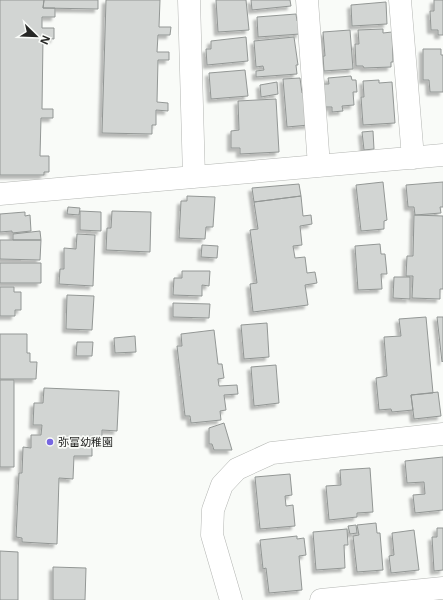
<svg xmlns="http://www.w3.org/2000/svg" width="443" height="600" viewBox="0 0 443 600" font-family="'Noto Sans','Noto Sans JP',sans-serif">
<defs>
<filter id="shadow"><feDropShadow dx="-3.5" dy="3.5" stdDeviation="1" flood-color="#0004"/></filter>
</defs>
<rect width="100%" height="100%" fill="#f9fbf8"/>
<path fill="#d2d5d3" stroke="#939795" filter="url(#shadow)" d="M 0,0 L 44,0 L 43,8 L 55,8 L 55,17 L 42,17 L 42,28 L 54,28 L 54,39 L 43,38 L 42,109 L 53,109 L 53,118 L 41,118 L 40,156 L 49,156 L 49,172 L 44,172 L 44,175 L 0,175 Z
M 44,0 L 98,0 L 98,9 L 43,8 Z
M 106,0 L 160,0 L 159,27 L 171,27 L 170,35 L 158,35 L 157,52 L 169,52 L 169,60 L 158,60 L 157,102 L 168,103 L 168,111 L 156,110 L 156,125 L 152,125 L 152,134 L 102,133 Z
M 216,0 L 246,0 L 249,30 L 218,32 Z
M 251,0 L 290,0 L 291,6 L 252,10 Z
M 434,0 L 443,0 L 443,35 L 438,35 L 438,30 L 431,30 L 430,11 L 434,11 Z
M 386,2 L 387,24 L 352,26 L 351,5 Z
M 296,14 L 297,21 L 299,21 L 300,34 L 258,37 L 257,17 Z
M 383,29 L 383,33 L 392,32 L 393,62 L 391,62 L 391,67 L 364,68 L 363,66 L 356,66 L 355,44 L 359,44 L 358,30 Z
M 350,30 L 353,69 L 324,71 L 323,56 L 325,56 L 323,32 Z
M 246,37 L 248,61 L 207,65 L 206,49 L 211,49 L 211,41 Z
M 294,37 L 298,65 L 296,65 L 297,74 L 256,77 L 256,71 L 264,70 L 263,66 L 256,67 L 254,41 Z
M 423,49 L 441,49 L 441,55 L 443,55 L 443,92 L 430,92 L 429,80 L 423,80 Z
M 245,70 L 248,96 L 211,99 L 209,73 Z
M 351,76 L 352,80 L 356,80 L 357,92 L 353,92 L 354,105 L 342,106 L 343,111 L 332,112 L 332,107 L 322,107 L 321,84 L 329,84 L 328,78 Z
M 300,78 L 302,93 L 306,93 L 309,125 L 287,127 L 283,79 Z
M 379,80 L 379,83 L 392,82 L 395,123 L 363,125 L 361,97 L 364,97 L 363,81 Z
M 277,82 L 278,94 L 261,97 L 260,85 Z
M 276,99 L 279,152 L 240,154 L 240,148 L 231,148 L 231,131 L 239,130 L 238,101 Z
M 373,131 L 374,149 L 364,150 L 362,132 Z
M 383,182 L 387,220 L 384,221 L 384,229 L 361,231 L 356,185 Z
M 443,182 L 443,207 L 440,207 L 441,213 L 415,215 L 414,207 L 408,207 L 406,185 Z
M 299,184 L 301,196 L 254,202 L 252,188 Z
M 187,196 L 215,197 L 213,227 L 206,227 L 205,239 L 179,238 L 181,201 L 187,201 Z
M 301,196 L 303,216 L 311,215 L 312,224 L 300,226 L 302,245 L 293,246 L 295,258 L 305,257 L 307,273 L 315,272 L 317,283 L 305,285 L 308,305 L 253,312 L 250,284 L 257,283 L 250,230 L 258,229 L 254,202 Z
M 68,207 L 80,208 L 79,215 L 67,214 Z
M 80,211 L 101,212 L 101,231 L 80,230 Z
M 112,211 L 151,212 L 150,252 L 106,250 L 107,228 L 111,228 Z
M 25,212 L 25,216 L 30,215 L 31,231 L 12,233 L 12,231 L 0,232 L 0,214 Z
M 414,215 L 443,216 L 443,289 L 440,289 L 440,299 L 412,298 L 413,276 L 406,276 L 407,256 L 413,256 Z
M 40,231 L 41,240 L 13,240 L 13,234 Z
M 77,234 L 95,235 L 93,286 L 59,284 L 60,269 L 64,269 L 64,248 L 76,249 Z
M 0,240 L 41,240 L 40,260 L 0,259 Z
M 380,244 L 381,254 L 385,254 L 387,274 L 381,274 L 382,289 L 358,290 L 355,246 Z
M 202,245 L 218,246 L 217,258 L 201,257 Z
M 0,263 L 41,263 L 41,283 L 0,283 Z
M 182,271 L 210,271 L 209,286 L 202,285 L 202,296 L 173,295 L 174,278 L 182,278 Z
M 394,277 L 410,277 L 410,299 L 393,298 Z
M 0,287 L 14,287 L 14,292 L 21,292 L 21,310 L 15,310 L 15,316 L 0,316 Z
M 67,295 L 94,296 L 92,330 L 66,329 Z
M 173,303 L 210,304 L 209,318 L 173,317 Z
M 426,317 L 433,393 L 411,395 L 413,410 L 392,412 L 391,409 L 379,410 L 376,378 L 387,376 L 384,337 L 401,336 L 399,319 Z
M 437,317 L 443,317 L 443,361 L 442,362 Z
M 267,323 L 269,357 L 244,359 L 241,325 Z
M 214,330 L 218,364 L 222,364 L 224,378 L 218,379 L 219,386 L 237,385 L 238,394 L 224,395 L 226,410 L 220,411 L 221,420 L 191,423 L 190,416 L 185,416 L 177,346 L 182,346 L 181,334 Z
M 0,334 L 27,334 L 27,353 L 30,353 L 30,362 L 37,362 L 36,379 L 0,379 Z
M 135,336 L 136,352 L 115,353 L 114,338 Z
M 77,342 L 93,342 L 92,356 L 76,356 Z
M 276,365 L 279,403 L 254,406 L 251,367 Z
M 0,380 L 14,380 L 14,467 L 0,467 Z
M 44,388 L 119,391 L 117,431 L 102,430 L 102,444 L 92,443 L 92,456 L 74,456 L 73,479 L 59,478 L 57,544 L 22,542 L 22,538 L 16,537 L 19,473 L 22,473 L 23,447 L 31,448 L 31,435 L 41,435 L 42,425 L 33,425 L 34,403 L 43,403 Z
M 438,392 L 441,416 L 414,419 L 411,395 Z
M 224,423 L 232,450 L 214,450 L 212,444 L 209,444 L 209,428 Z
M 443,457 L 443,510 L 415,513 L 413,495 L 425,494 L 424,482 L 407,483 L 405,461 Z
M 370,468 L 373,512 L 357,513 L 357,517 L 329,520 L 326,486 L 341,485 L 340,470 Z
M 290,474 L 292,495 L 285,496 L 286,506 L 293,505 L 295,526 L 260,529 L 255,477 Z
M 376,523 L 377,533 L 380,533 L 383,570 L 357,572 L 353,536 L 359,535 L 357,525 Z
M 356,525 L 357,533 L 350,534 L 348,526 Z
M 437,528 L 443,528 L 443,570 L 434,571 L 432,537 L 437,537 Z
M 347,529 L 348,545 L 344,545 L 345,568 L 316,570 L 313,532 Z
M 414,530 L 419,570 L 391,573 L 389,556 L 394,555 L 392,533 Z
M 297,536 L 297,539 L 304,538 L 306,555 L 299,556 L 302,590 L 269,593 L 266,568 L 263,569 L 260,540 Z
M 0,551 L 18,552 L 18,600 L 0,600 Z
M 53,567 L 86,568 L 85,600 L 53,600 Z"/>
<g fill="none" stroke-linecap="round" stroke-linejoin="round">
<defs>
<path id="minor" d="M 189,0 L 194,177
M 307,0 L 319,166
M 400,0 L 413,158
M 0,194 L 443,155
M 231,600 L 212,535 L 213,510 L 222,485 L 237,469 L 272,453 L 443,434
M 321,600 L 443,588"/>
</defs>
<use href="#minor" stroke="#b4b6b3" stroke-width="23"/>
<use href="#minor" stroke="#fff" stroke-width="22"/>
</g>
<circle fill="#7666e1" stroke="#f9fbf8" stroke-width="1.5" cx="50" cy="442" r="4"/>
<g text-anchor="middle" stroke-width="3.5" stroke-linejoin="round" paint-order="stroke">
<g font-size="11" fill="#262725" stroke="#f9fbf8" text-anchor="start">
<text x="58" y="446">弥富幼稚園</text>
</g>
</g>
<g transform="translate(36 36) rotate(113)" stroke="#f9fbf8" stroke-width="3" paint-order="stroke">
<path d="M0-3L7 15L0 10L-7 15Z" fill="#262725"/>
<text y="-6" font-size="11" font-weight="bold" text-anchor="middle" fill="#262725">N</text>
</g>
</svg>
